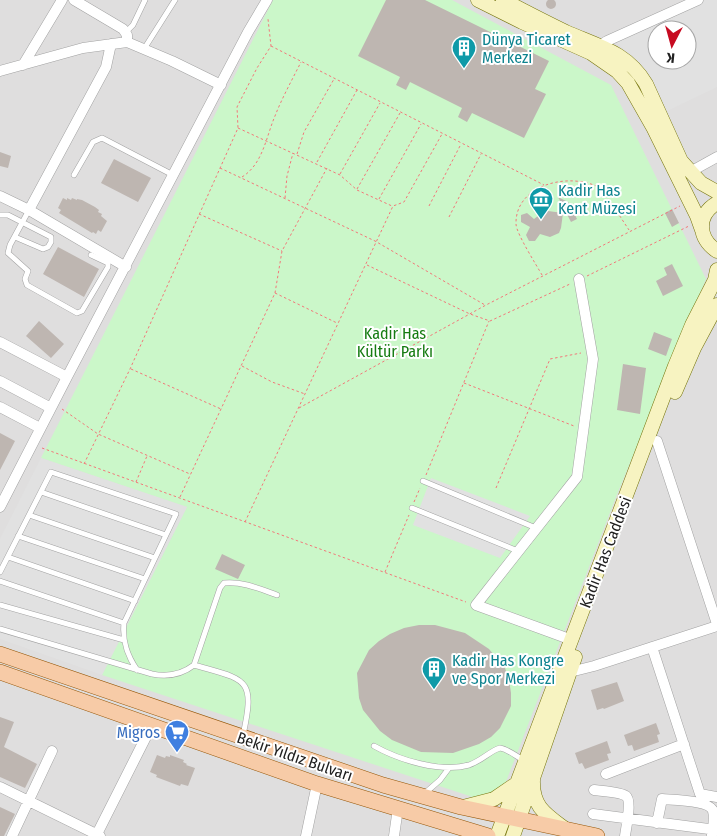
<svg xmlns="http://www.w3.org/2000/svg" width="717" height="836" viewBox="0 0 717 836" font-family="'Fira Sans Condensed',sans-serif">
<rect width="100%" height="100%" fill="#f1ede8"/>
<path fill="#dfdede" fill-rule="evenodd" d="M 0,0 L 717,0 L 717,836 L 0,836 ZM 657,30 L 687,30 L 687,60 L 657,60 Z"/>
<path fill="#cbf7c9" d="M 273,0 L 452,0 L 611,85 L 706,279 L 618,492 L 497,805 L 102,675 L 187,507 L 41,458 Z"/>
<path fill="#e1e1e1" fill-rule="evenodd" d="M 685,0 L 717,0 L 717,87 L 665,112 L 641,66 L 611,37 ZM 657,30 L 687,30 L 687,60 L 657,60 Z
M 41,458 L 187,507 L 102,675 L 0,639 L 0,539 Z
M 431,478 L 530,516 L 500,558 L 413,525 Z"/>
<path fill="#beb6b1" d="M546 4a5 5 0 1 1 10 0a5 5 0 1 1-10 0Z
M 386,0 L 425,0 L 549,61 L 535,89 L 546,94 L 524,138 L 472,113 L 467,122 L 458,117 L 462,108 L 410,82 L 406,90 L 396,85 L 400,77 L 358,56 Z
M 0,152 L 11,156 L 8,168 L 0,166 Z
M 114,159 L 151,178 L 138,202 L 101,183 Z
M 558,197 L 568,202 L 576,210 L 573,211 L 577,219 L 571,222 Z
M 63,198 L 67,200 L 67,198 L 71,200 L 72,198 L 77,200 L 77,199 L 82,200 L 95,207 L 99,210 L 98,212 L 102,214 L 101,216 L 107,221 L 101,232 L 98,230 L 96,234 L 93,232 L 92,233 L 59,213 L 61,210 L 58,208 Z
M 672,209 L 679,223 L 672,227 L 665,213 Z
M 548,211 L 563,213 L 561,228 L 559,233 L 550,237 L 540,234 L 535,241 L 529,241 L 526,235 L 530,227 L 521,222 L 521,215 L 527,213 L 534,219 L 543,212 Z
M 58,247 L 99,269 L 84,297 L 43,274 Z
M 672,264 L 683,286 L 663,296 L 656,281 L 667,275 L 664,268 Z
M 39,321 L 64,344 L 51,358 L 26,336 Z
M 654,332 L 672,339 L 666,356 L 648,349 Z
M 623,364 L 646,368 L 640,414 L 617,410 Z
M 0,433 L 15,441 L 0,470 Z
M 222,554 L 245,565 L 238,579 L 215,569 Z
M 419,625 L 435,625 L 465,633 L 489,649 L 505,668 L 509,680 L 511,693 L 511,706 L 500,728 L 491,737 L 479,744 L 453,753 L 421,752 L 392,740 L 380,731 L 363,710 L 359,698 L 357,673 L 369,650 L 379,641 L 390,634 L 404,628 Z
M 617,682 L 624,701 L 604,709 L 603,708 L 597,710 L 591,690 Z
M 0,717 L 14,722 L 4,747 L 37,764 L 25,788 L 0,777 Z
M 656,723 L 660,734 L 657,735 L 659,742 L 634,751 L 632,745 L 628,746 L 624,735 Z
M 607,741 L 611,753 L 607,754 L 609,760 L 585,769 L 582,763 L 579,764 L 575,753 Z
M 157,755 L 165,758 L 166,756 L 170,757 L 170,755 L 184,760 L 183,762 L 187,764 L 186,765 L 195,768 L 188,786 L 181,784 L 180,786 L 156,777 L 157,775 L 150,772 Z
M 0,807 L 15,814 L 4,836 L 0,836 Z"/>
<g fill="none" stroke-linecap="round" stroke-linejoin="round">
<defs>
<path id="lane" d="M 126,32 L 133,25 L 145,0
M 144,49 L 175,0
M 74,175 L 93,142 L 102,138 L 173,175
M 29,210 L 10,245 L 8,253 L 28,271 L 25,279 L 27,285 L 77,313 L 82,311 L 108,267 L 108,263 L 91,255
M 0,215 L 8,215 L 51,237 L 51,242 L 48,247 L 43,249 L 15,237
M 423,481 L 536,528
M 41,492 L 166,535
M 412,508 L 518,551
M 29,515 L 155,558
M 18,536 L 145,579
M 8,557 L 135,601
M 0,572 L 51,472 L 176,514 L 124,623 C 122,641 127,655 137,670
M 0,581 L 124,623
M 0,605 L 124,640
M 0,629 L 152,674 C 167,677 181,675 194,665 L 220,588 L 224,583 C 242,581 260,589 277,595
M 194,665 C 246,680 256,677 243,735
M 374,746 C 399,760 441,773 469,765 C 481,761 490,751 500,748 C 508,749 517,757 525,761
M 424,794 L 440,780 L 449,768"/>
<path id="street" d="M 74,0 L 123,29 L 127,35 L 127,42
M 601,45 L 607,41 L 698,0
M 23,65 L 62,0
M 0,71 L 83,48 L 127,42 L 172,61 L 221,85
M 690,172 L 717,157
M 0,196 L 29,210 L 126,267
M 29,210 L 106,67 L 111,44
M 0,342 L 67,377
M 0,381 L 51,408
M 0,407 L 40,428
M 657,441 L 717,624
M 0,507 L 67,377 L 248,32 L 267,0
M 572,640 L 476,605 L 577,477 L 593,359 L 579,279
M 652,647 L 700,794 L 717,797
M 570,672 L 594,666 L 717,626
M 606,774 L 684,744
M 0,787 L 100,836
M 594,790 C 601,791 621,792 626,796 C 632,801 626,828 625,836
M 593,814 L 717,830
M 657,823 L 662,799 C 672,800 710,800 713,811 C 715,818 713,828 712,835
M 12,836 L 52,751
M 96,836 L 152,725
M 306,836 L 317,784
M 394,836 L 398,808"/>
<path id="secondary" d="M 478,0 L 522,22 L 591,53 L 617,71 L 628,83 L 653,127 L 697,216 L 702,230
M 503,0 C 524,11 545,22 566,32 C 598,46 627,52 646,84 L 681,161 L 701,183 L 717,192
M 717,203 C 696,215 698,239 717,251
M 675,392 L 694,348 L 717,305
M 533,780 C 532,806 545,814 564,828
M 463,807 L 494,799 L 516,784
M 497,836 L 675,366 L 692,325 L 715,280 L 717,270
M 513,836 L 575,657"/>
<path id="primary" d="M 0,654 L 383,785 L 461,807 L 597,836
M 0,672 L 317,784 L 488,836"/>
</defs>
<use href="#lane" stroke="#a2a2a2" stroke-width="6"/>
<use href="#street" stroke="#a2a2a2" stroke-width="11"/>
<use href="#secondary" stroke="#75740b" stroke-width="15"/>
<use href="#primary" stroke="#965709" stroke-width="16"/>
<path stroke="#f27879" stroke-width="1" stroke-dasharray="2.5 2.5" stroke-linecap="butt" d="M 271,46 L 544,185
M 238,128 L 340,175 L 357,190 L 392,206
M 297,154 L 304,132 L 334,79
M 317,162 L 357,90
M 220,168 L 375,241 L 485,305
M 340,174 L 380,103
M 242,177 C 263,164 266,137 275,116 C 282,98 292,80 301,62
M 357,189 L 400,113
M 285,198 L 287,176 L 293,153
M 379,199 L 421,124
M 429,206 L 461,144
M 199,214 L 282,251
M 449,217 L 481,154
M 367,265 L 470,314 L 490,321 L 570,284
M 542,275 C 537,266 516,233 516,224 C 515,183 573,171 602,189 L 629,230
M 587,276 L 689,226
M 275,293 L 337,323
M 242,366 L 272,382 L 305,394
M 131,369 L 221,409
M 464,383 L 574,426
M 299,408 L 486,305 L 680,206
M 62,409 L 98,434 L 190,474
M 42,448 L 466,602
M 84,464 L 130,369 L 238,128 L 237,107 L 257,68 L 271,46 L 268,19
M 426,475 L 489,321
M 136,482 L 147,456
M 496,488 L 550,359 L 581,353
M 180,497 L 275,293 L 282,251 L 327,168
M 414,502 L 420,488
M 245,522 L 393,206 L 404,202 L 442,134
M 385,572 L 409,515"/>
<use href="#lane" stroke="#fff" stroke-width="5"/>
<use href="#street" stroke="#fff" stroke-width="10"/>
<use href="#secondary" stroke="#f7f3c1" stroke-width="14"/>
<use href="#primary" stroke="#f7cba7" stroke-width="15"/>
</g>
<defs>
<symbol id="building-pin" viewBox="-11 -11 22 30"><path d="M0 17L-7.5 6A9.5 9.5 0 1 1 7.5 6Z" fill="#0f9aa8" stroke="#fff"/><path d="M-4-6H4V6H1V3H-1V6H-4ZM-2.5-4.3h1.7v1.8h-1.7ZM.8-4.3h1.7v1.8H.8ZM-2.5-1h1.7V.8h-1.7ZM.8-1h1.7V.8H.8Z" fill="#fff"/></symbol>
<symbol id="museum-pin" viewBox="-11 -11 22 30"><path d="M0 17L-7.5 6A9.5 9.5 0 1 1 7.5 6Z" fill="#0f9aa8" stroke="#fff"/><path d="M0-6L6-3V-2H-6V-3ZM-5-1h2V3h-2ZM-1-1h2V3h-2ZM3-1h2V3H3ZM-6 4H6V6H-6Z" fill="#fff"/></symbol>
<symbol id="supermarket-pin" viewBox="-11 -11 22 30"><path d="M0 17L-7.5 6A9.5 9.5 0 1 1 7.5 6Z" fill="#3f7fe0" stroke="#fff"/><path d="M-6-5.5h2.5l.6 2H6L4.5 2H-2.5L-4.4-4H-6ZM-1.5 3.2a1.3 1.3 0 1 0 .1 0ZM3 3.2a1.3 1.3 0 1 0 .1 0Z" fill="#fff"/></symbol>
</defs>
<g fill-rule="evenodd">
<use href="#building-pin" x="450" y="34" width="28" height="38"/>
<use href="#museum-pin" x="527" y="185" width="28" height="38"/>
<use href="#building-pin" x="420" y="655" width="28" height="38"/>
<use href="#supermarket-pin" x="163" y="718" width="28" height="38"/>
</g>
<g text-anchor="middle" stroke-width="4" stroke-linejoin="round" paint-order="stroke">
<g font-size="16" fill="#0d838f" stroke="#fff" text-anchor="start">
<text x="482" y="45">Dünya Ticaret<tspan x="482" dy="18">Merkezi</tspan></text>
<text x="558" y="196">Kadir Has<tspan x="558" dy="18">Kent Müzesi</tspan></text>
<text x="452" y="666">Kadir Has Kongre<tspan x="452" dy="18">ve Spor Merkezi</tspan></text>
</g>
<g font-size="16" fill="#167c12" stroke="#fff">
<text x="395" y="339">Kadir Has<tspan x="395" dy="18">Kültür Parkı</tspan></text>
</g>
<g font-size="16" fill="#212121" stroke="#fff">
<text transform="translate(605 552) rotate(-69)" y="6">Kadir Has Caddesi</text>
<text transform="translate(295 756) rotate(19)" y="6">Bekir Yıldız Bulvarı</text>
</g>
<g font-size="16" fill="#366cbe" stroke="#fff" text-anchor="end">
<text x="160" y="738">Migros</text>
</g>
</g>
<g transform="translate(672 45) rotate(186)"><circle r="24" fill="#ffffff" stroke="#a6a6a6"/>
<path d="M0-4L9 19L0 12L-9 19Z" fill="#c70b21"/>
<text y="-8" font-size="14" font-weight="bold" text-anchor="middle" fill="#212121">K</text>
</g>
</svg>
